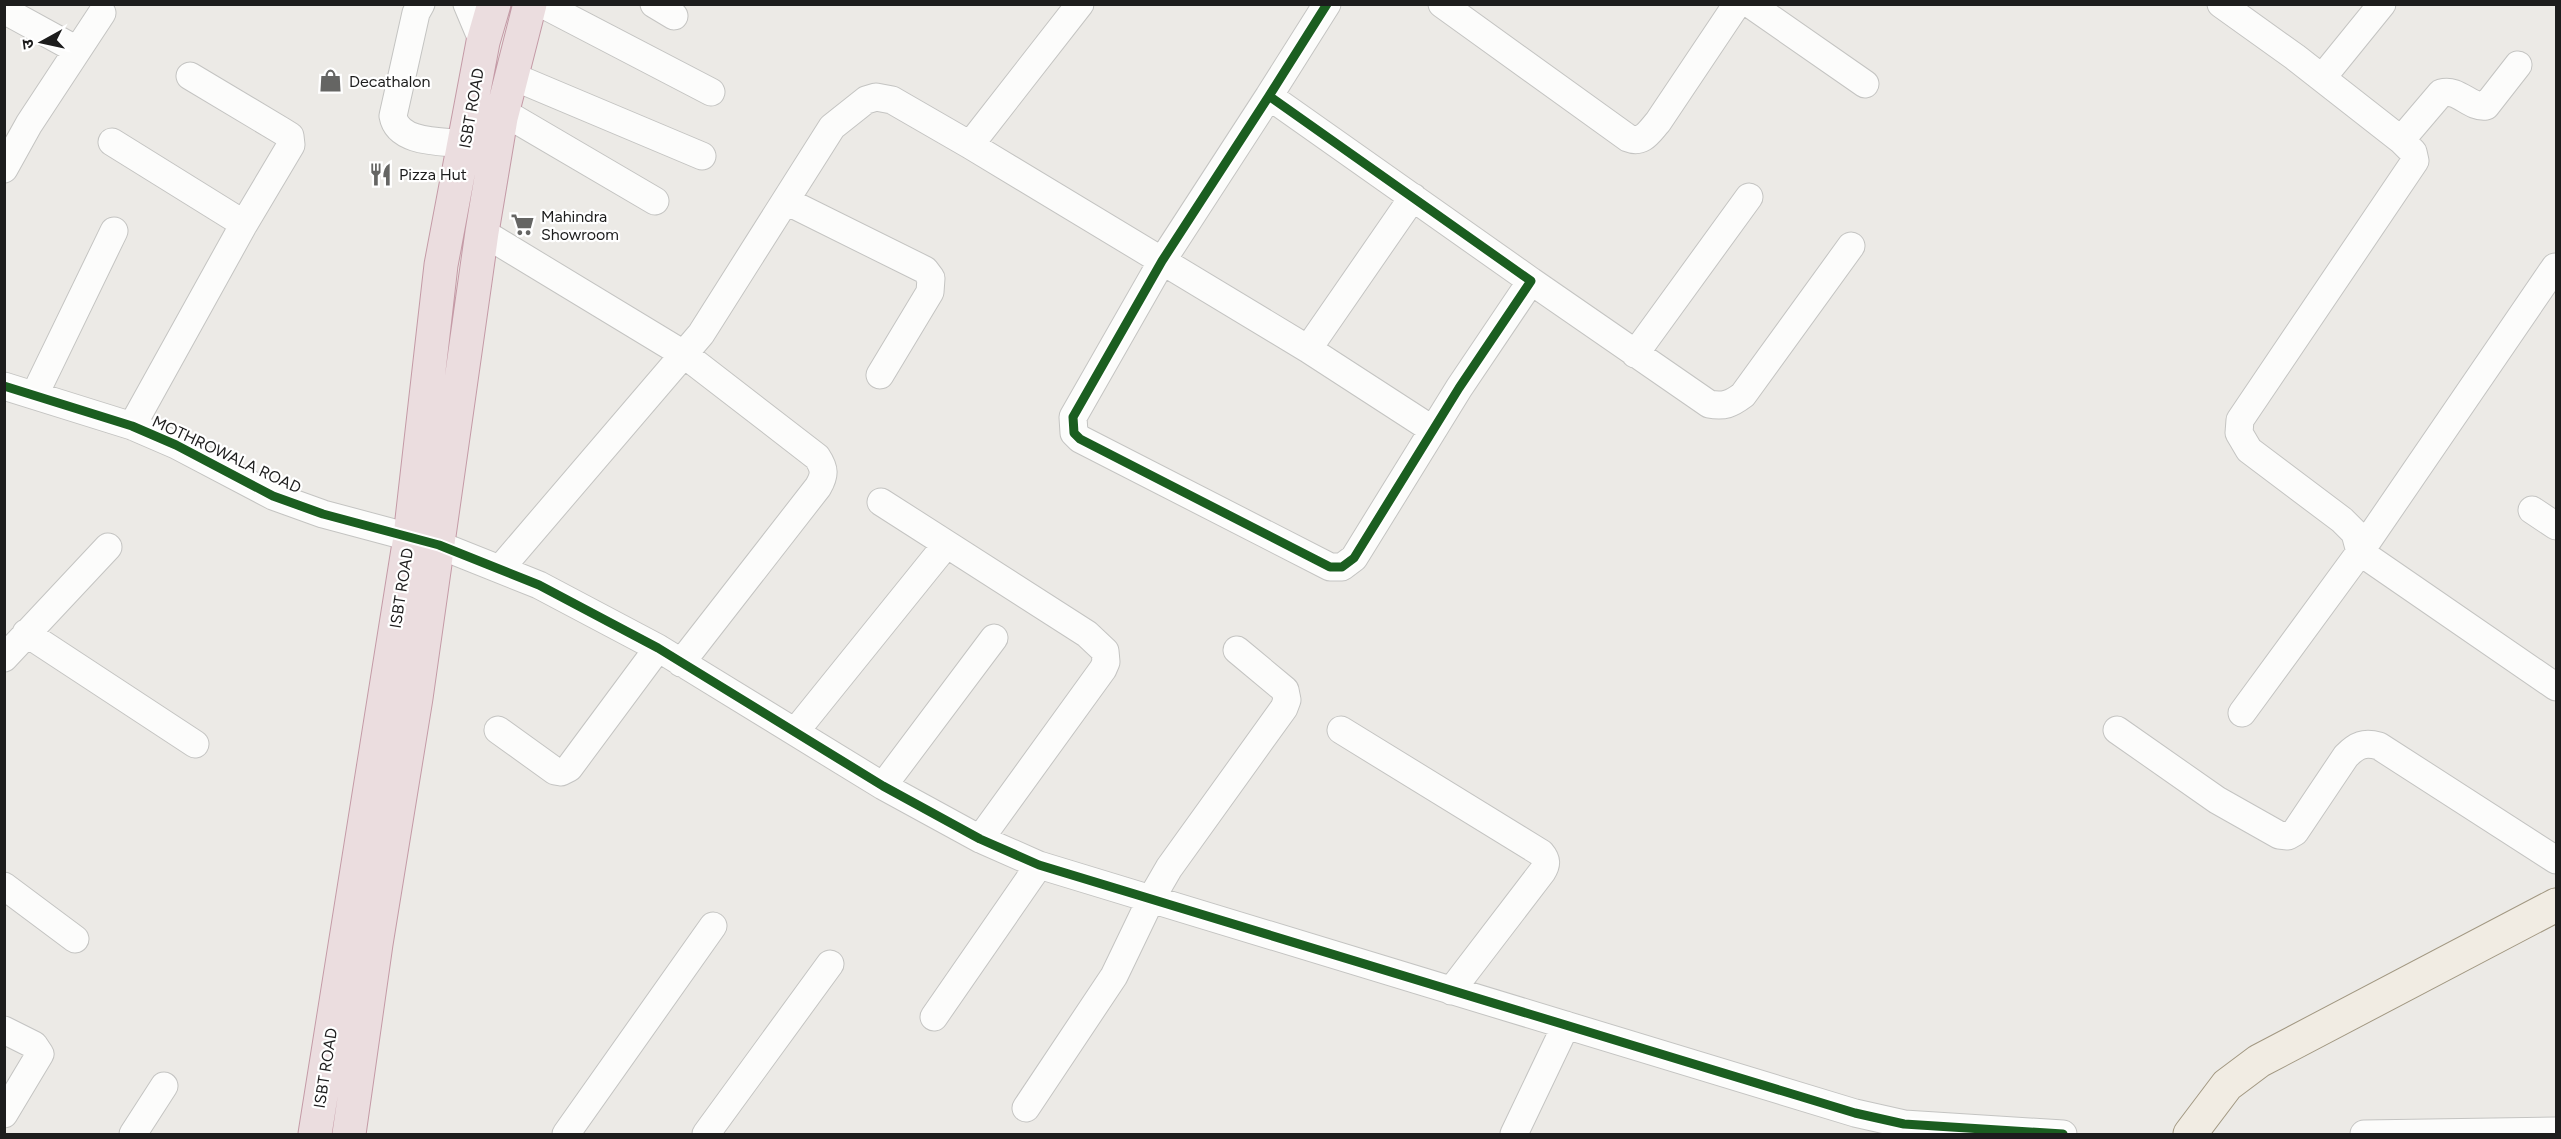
<svg xmlns="http://www.w3.org/2000/svg" width="2561" height="1139" viewBox="0 0 2561 1139" font-family="Figtree,'Noto Sans Devanagari',sans-serif">
<rect width="100%" height="100%" fill="#eceae6"/>
<g fill="none" stroke-linecap="round" stroke-linejoin="round">
<defs>
<path id="minor" d="M 421,4 L 416,13 L 393,116 C 398,144 443,141 465,144
M 467,4 L 483,42
M 542,4 L 711,92
M 654,4 L 674,16
M 1442,4 L 1628,138 C 1643,144 1649,132 1658,122 L 1737,4
M 1750,4 L 1865,84
M 2221,4 L 2295,57 L 2401,140 L 2413,152 L 2415,161 L 2240,420 L 2239,433 L 2249,450 L 2342,520 L 2355,533 L 2360,552 L 2556,687
M 4,10 L 77,50
M 512,76 L 702,156
M 2322,78 L 2382,4
M 1269,96 L 1162,261 L 1073,417 L 1074,433 L 1080,439 L 1330,567 L 1342,567 L 1354,558 L 1459,388 L 1531,281 L 1269,96 L 1327,4
M 503,112 L 655,201
M 2401,140 L 2441,93 C 2459,88 2469,108 2486,106 L 2518,65
M 112,142 L 244,224
M 970,145 L 1080,4
M 4,169 L 29,124 L 102,13
M 1413,197 L 1308,349 L 1433,430
M 786,201 L 925,270 L 931,278 L 930,292 L 880,375
M 482,232 L 685,355 L 817,457 C 825,469 825,475 818,487 L 681,663
M 1531,281 L 1709,404 C 1724,407 1731,404 1743,395 L 1851,246
M 1635,354 L 1749,197
M 4,386 L 132,426 L 176,445 L 273,496 L 323,514 L 439,545 L 539,585 L 658,648 L 883,786 L 980,839 L 1039,865 L 1855,1113 L 1904,1124 L 2063,1134
M 35,394 L 114,231
M 132,426 L 244,224 L 291,145 L 290,136 L 282,131 L 190,76
M 881,502 L 1087,634 L 1105,651 L 1106,662 L 1103,669 L 980,839
M 2532,510 L 2556,526
M 500,569 L 701,334 L 832,127 L 866,100 L 876,97 L 892,100 L 970,145 L 1308,349
M 26,633 L 195,744
M 4,658 L 108,547
M 2242,713 L 2360,552 L 2555,267
M 498,730 L 555,771 L 561,772 L 569,768 L 658,648
M 1341,730 L 1541,853 C 1547,860 1547,864 1542,872 L 1451,991
M 2117,730 L 2217,800 L 2279,835 L 2288,836 L 2295,832 L 2346,756 C 2357,745 2364,742 2379,746 L 2556,860
M 795,732 L 945,546
M 883,786 L 994,638
M 4,886 L 75,939
M 934,1017 L 1039,865
M 4,1030 L 34,1045 L 40,1054 L 4,1114
M 1026,1108 L 1114,976 L 1151,899 L 1169,868 L 1284,708 L 1287,700 L 1285,690 L 1237,650
M 133,1134 L 164,1086
M 566,1134 L 713,926
M 706,1134 L 830,964
M 1514,1134 L 1566,1025
M 2364,1134 L 2556,1131"/>
<path id="major" d="M 2190,1134 L 2227,1085 L 2259,1061 L 2556,905"/>
<path id="highway" d="M 315,1134 L 410,537 L 441,265 L 483,42 L 494,4
M 349,1134 L 376,944 L 416,698 L 482,232 L 501,118 L 530,4"/>
</defs>
<use href="#minor" stroke="#c4c4c2" stroke-width="29"/>
<use href="#major" stroke="#a29882" stroke-width="35"/>
<use href="#highway" stroke="#c49aa6" stroke-width="35"/>
<use href="#minor" stroke="#fcfcfb" stroke-width="27"/>
<use href="#major" stroke="#f1ece3" stroke-width="33"/>
<use href="#highway" stroke="#ebdddf" stroke-width="33"/>
<defs>
<path id="cycleway" d="M 1269,96 L 1162,261 L 1073,417 L 1074,433 L 1080,439 L 1330,567 L 1342,567 L 1354,558 L 1459,388 L 1531,281 L 1269,96 L 1327,4
M 4,386 L 132,426 L 176,445 L 273,496 L 323,514 L 439,545 L 539,585 L 658,648 L 883,786 L 980,839 L 1039,865 L 1855,1113 L 1904,1124 L 2063,1134"/>
</defs>
<use href="#cycleway" stroke="#fff" stroke-width="13"/>
<use href="#cycleway" stroke="#1b5e20" stroke-width="9"/>
</g>
<defs>
<symbol id="shop-bare" viewBox="-9 -9 18 18"><path d="M-5-2.5h2.3a2.7 3.5 0 0 1 5.4 0H5L5.5 6h-11ZM-1.5-2.5h3a1.5 2.3 0 0 0-3 0Z" fill="#656563" stroke="#fff" stroke-width="2.5" paint-order="stroke"/></symbol>
<symbol id="restaurant-bare" viewBox="-9 -9 18 18"><path d="M-5-6h1v4h1v-4h1v4h1v-4h1v5L-1.5 .5V6h-2V.5L-5-1ZM5-6V6H3V1.5H1.5Q1.5-4 5-6Z" fill="#656563" stroke="#fff" stroke-width="2.5" paint-order="stroke"/></symbol>
<symbol id="supermarket-bare" viewBox="-9 -9 18 18"><path d="M-6-5.5h2.5l.6 2H6L4.5 2H-2.5L-4.4-4H-6ZM-1.5 3.2a1.3 1.3 0 1 0 .1 0ZM3 3.2a1.3 1.3 0 1 0 .1 0Z" fill="#656563" stroke="#fff" stroke-width="2.5" paint-order="stroke"/></symbol>
</defs>
<g fill-rule="evenodd">
<use href="#shop-bare" x="314" y="64" width="33" height="33"/>
<use href="#restaurant-bare" x="364" y="158" width="33" height="33"/>
<use href="#supermarket-bare" x="506" y="208" width="33" height="33"/>
</g>
<g text-anchor="middle" stroke-width="4.5" stroke-linejoin="round" paint-order="stroke">
<g font-size="16" fill="#1d1d1d" stroke="#fff" text-anchor="start">
<text x="349" y="87">Decathalon</text>
<text x="399" y="180">Pizza Hut</text>
<text x="541" y="222">Mahindra<tspan x="541" dy="18">Showroom</tspan></text>
</g>
<g font-size="16" fill="#1d1d1d" stroke="#fff">
<text transform="translate(471 108) rotate(-80)" y="6">ISBT ROAD</text>
<text transform="translate(227 454) rotate(25)" y="6">MOTHROWALA ROAD</text>
<text transform="translate(401 588) rotate(-81)" y="6">ISBT ROAD</text>
<text transform="translate(325 1068) rotate(-81)" y="6">ISBT ROAD</text>
</g>
</g>
<rect width="2561" height="1139" fill="none" stroke="#1d1d1d" stroke-width="12"/>
<g transform="translate(42 42) rotate(262)" stroke="#ffffff" stroke-width="4.5" paint-order="stroke">
<path d="M0-4.5L10 22L0 15L-10 22Z" fill="#1d1d1d"/>
<text y="-9" font-size="16" font-weight="bold" text-anchor="middle" fill="#1d1d1d">उ</text>
</g>
</svg>
